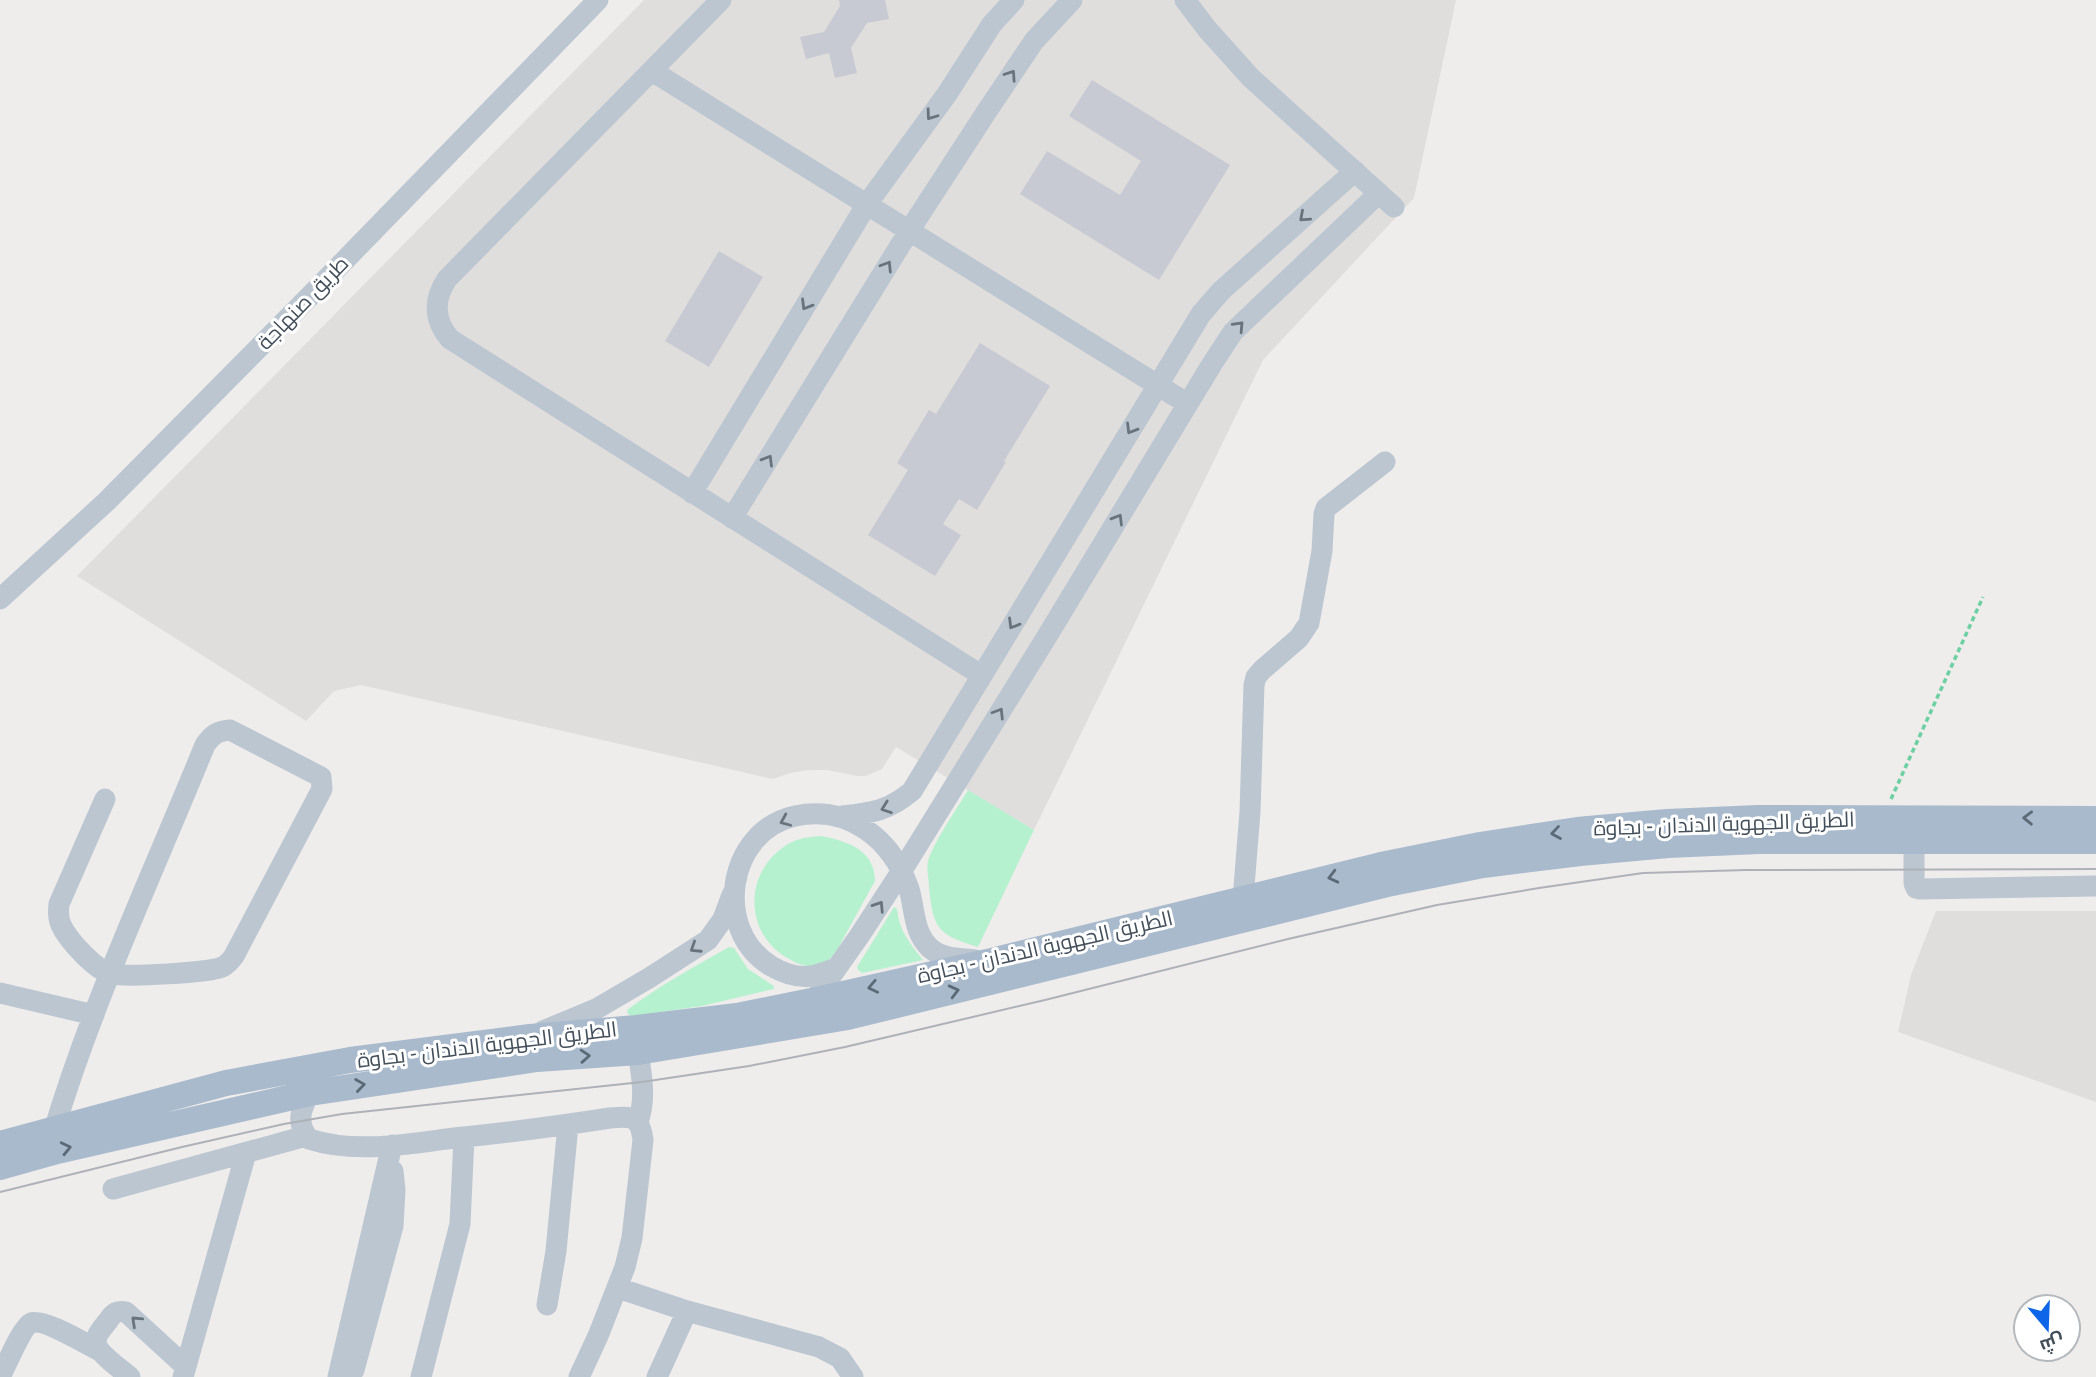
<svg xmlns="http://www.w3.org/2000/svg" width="2096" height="1377" viewBox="0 0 2096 1377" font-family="Roboto,Cairo,sans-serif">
<rect width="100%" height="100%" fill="#efecec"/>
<path fill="#e0dddd" d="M 644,0 L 1456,0 L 1414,198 L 1263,360 L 1034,830 L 896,747 L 882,769 L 866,776 L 857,776 L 827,770 L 809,770 L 790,773 L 773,779 L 361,685 L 334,691 L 306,721 L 77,576 Z
M 1936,911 L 2096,911 L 2096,1102 L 1898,1032 L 1911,975 Z"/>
<path fill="#b6f1cf" d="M 968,790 L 1034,830 L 978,947 C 938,935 933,929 929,887 C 929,879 926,869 928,861 C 934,841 957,809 968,790 Z
M 821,836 C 847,841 875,850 875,881 L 837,950 C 832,957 826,965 817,966 C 808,968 798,964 791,960 C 751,941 742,888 773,856 C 780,849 789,842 800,839 C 806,837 814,837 821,836 Z
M 894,907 L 897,909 C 899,930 910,944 923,960 L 862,973 L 858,970 L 857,967 Z
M 729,947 L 734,948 L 748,969 L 774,986 L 774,989 L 702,1006 L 632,1016 L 628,1014 L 627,1010 C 659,986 695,966 729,947 Z"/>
<path fill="#c7cad2" d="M 839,0 L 885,0 L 889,19 L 867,23 L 851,48 L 857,73 L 835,78 L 829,53 L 806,59 L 800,37 L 824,32 L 840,6 Z
M 1092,80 L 1230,165 L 1159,280 L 1020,194 L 1047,151 L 1120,195 L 1141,161 L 1069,116 Z
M 719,251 L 763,277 L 709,367 L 665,341 Z
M 980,343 L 1050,386 L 1004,461 L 1006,462 L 977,510 L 959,499 L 943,524 L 961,535 L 935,576 L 868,535 L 908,470 L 897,463 L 929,410 L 936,414 Z"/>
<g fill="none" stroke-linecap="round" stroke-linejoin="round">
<path stroke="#6cd0a2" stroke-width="3.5" stroke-dasharray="5 3.5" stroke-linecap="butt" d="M 1891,799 L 1983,597"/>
<path stroke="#bbc6d0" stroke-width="21" d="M 721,0 L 447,279 C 433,300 434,321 450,339 L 981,675
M 1185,0 L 1207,29 L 1251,78 L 1394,207
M 652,71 L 1188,404
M 692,493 L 867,204 L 947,94 L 992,24 L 1014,0
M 732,518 L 909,231 L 987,111 L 1034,41 L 1072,0
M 0,599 L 107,501 L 308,298 L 598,0
M 842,816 C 872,813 888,811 912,791 L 1201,314 L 1221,291 L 1355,171
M 1914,842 L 1914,883 L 1916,888 L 1920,889 L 2096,886
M 1243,899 L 1250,812 L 1254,685 L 1256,677 L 1262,670 L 1299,638 L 1309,623 L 1322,551 L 1324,514 L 1326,508 L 1385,462
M 836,968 C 828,971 819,975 811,976 C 797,978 783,973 771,966 C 712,930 727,831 795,816 C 849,805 892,839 909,889 C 915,909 913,932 930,948 C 942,959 960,958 975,960
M 0,993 L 94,1015
M 810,1006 L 860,935 L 901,872 L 1046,638 L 1212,364 L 1233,332 L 1379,193
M 543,1031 L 596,1009 L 649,978 L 708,940 L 723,919 L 732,895
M 315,1082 C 305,1102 292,1120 309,1139 C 355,1154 407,1144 454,1138 C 506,1133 558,1126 610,1118 C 632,1116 640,1116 643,1140 L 632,1238 L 625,1267 L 598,1336 L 579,1377
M 638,1122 C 646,1100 642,1076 638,1052
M 54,1130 C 94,998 153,873 205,745 C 212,735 217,731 230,730 L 321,777 L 322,789 L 234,956 C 231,960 227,965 222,967 C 208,973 128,977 112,974 C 96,971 68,940 61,925 C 58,918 58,912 59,904 L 105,799
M 113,1189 L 306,1136
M 618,1288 L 687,1311 L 819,1347 L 840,1358 L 853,1377
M 547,1305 L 556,1251 L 568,1125
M 354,1370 L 393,1226 L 395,1190 L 393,1171
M 0,1377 C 6,1366 22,1327 31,1323 C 43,1318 86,1344 98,1350
M 130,1377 C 121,1369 95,1352 96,1340 C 97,1333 104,1326 108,1321 C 113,1313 117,1310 126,1312 L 186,1367
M 183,1377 L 246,1153
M 338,1377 L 392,1145
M 421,1377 L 460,1224 L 464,1137
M 657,1377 L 687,1311"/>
<path stroke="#a9bacd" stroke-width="26" d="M 0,1144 L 226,1083 L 350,1060 L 530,1037 L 636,1028 L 737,1016 L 816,1000 L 987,962 L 1381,865 L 1480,845 L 1577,830 L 1667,822 L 1758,818 L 2096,819
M 0,1167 L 57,1151 L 310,1093 L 537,1059 L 638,1052 L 848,1017 L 1392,883 L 1483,865 L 1580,853 L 1668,845 L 1759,841 L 2096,841"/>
<path stroke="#aeb1b7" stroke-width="2" d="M 0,1192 L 182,1147 L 284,1124 L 342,1114 L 642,1082 L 749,1066 L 845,1047 L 1045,1000 L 1288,939 L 1437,905 L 1539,888 L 1643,873 L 1746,870 L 2096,869"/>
</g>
<defs><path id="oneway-chevron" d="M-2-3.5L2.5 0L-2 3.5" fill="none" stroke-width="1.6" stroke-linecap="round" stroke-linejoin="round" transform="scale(1.75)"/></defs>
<g stroke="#67737d">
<use href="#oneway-chevron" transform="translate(1011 75) rotate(-56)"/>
<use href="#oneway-chevron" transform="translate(931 115) rotate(126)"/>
<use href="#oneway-chevron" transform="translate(1304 217) rotate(138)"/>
<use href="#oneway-chevron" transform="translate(887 266) rotate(-58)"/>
<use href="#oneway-chevron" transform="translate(806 305) rotate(121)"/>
<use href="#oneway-chevron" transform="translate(1239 326) rotate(-47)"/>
<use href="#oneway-chevron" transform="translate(1131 429) rotate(121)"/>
<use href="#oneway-chevron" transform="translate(768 460) rotate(-59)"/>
<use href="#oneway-chevron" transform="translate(1118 519) rotate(-59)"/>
<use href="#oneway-chevron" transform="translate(1013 624) rotate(121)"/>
<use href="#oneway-chevron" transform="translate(999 713) rotate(-58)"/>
<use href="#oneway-chevron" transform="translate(886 808) rotate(160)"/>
<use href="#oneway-chevron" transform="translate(785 821) rotate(157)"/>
<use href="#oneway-chevron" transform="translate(879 906) rotate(-57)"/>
<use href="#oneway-chevron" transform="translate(695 948) rotate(147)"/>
<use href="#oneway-chevron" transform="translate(136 1321) rotate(-137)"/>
</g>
<g stroke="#5c6a77">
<use href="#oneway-chevron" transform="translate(2028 818) rotate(-179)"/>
<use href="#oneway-chevron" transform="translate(1556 833) rotate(171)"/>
<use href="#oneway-chevron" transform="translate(1333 877) rotate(166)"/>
<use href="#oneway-chevron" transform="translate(873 987) rotate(168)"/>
<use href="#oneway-chevron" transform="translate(954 991) rotate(-14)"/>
<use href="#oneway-chevron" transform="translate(585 1056) rotate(-4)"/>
<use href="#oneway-chevron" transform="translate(360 1085) rotate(-8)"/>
<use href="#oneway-chevron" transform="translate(66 1148) rotate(-13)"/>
</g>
<g text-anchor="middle" stroke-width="6" stroke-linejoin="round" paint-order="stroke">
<g font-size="21" fill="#434f5a" stroke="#fff">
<text transform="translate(303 303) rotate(-46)" y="7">طريق صنهاجة</text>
<text transform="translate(1724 824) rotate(-2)" y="7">الطريق الجهوية الدندان - بجاوة</text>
<text transform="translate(1045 947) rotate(-13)" y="7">الطريق الجهوية الدندان - بجاوة</text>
<text transform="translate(487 1045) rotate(-7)" y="7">الطريق الجهوية الدندان - بجاوة</text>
</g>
</g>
<g transform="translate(2047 1328) rotate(161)"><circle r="33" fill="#ffffff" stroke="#b4b9bd" stroke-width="2"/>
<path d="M0-5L12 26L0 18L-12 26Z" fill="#0e65e7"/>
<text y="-10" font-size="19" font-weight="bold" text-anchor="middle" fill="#434f5a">ش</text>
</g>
</svg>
